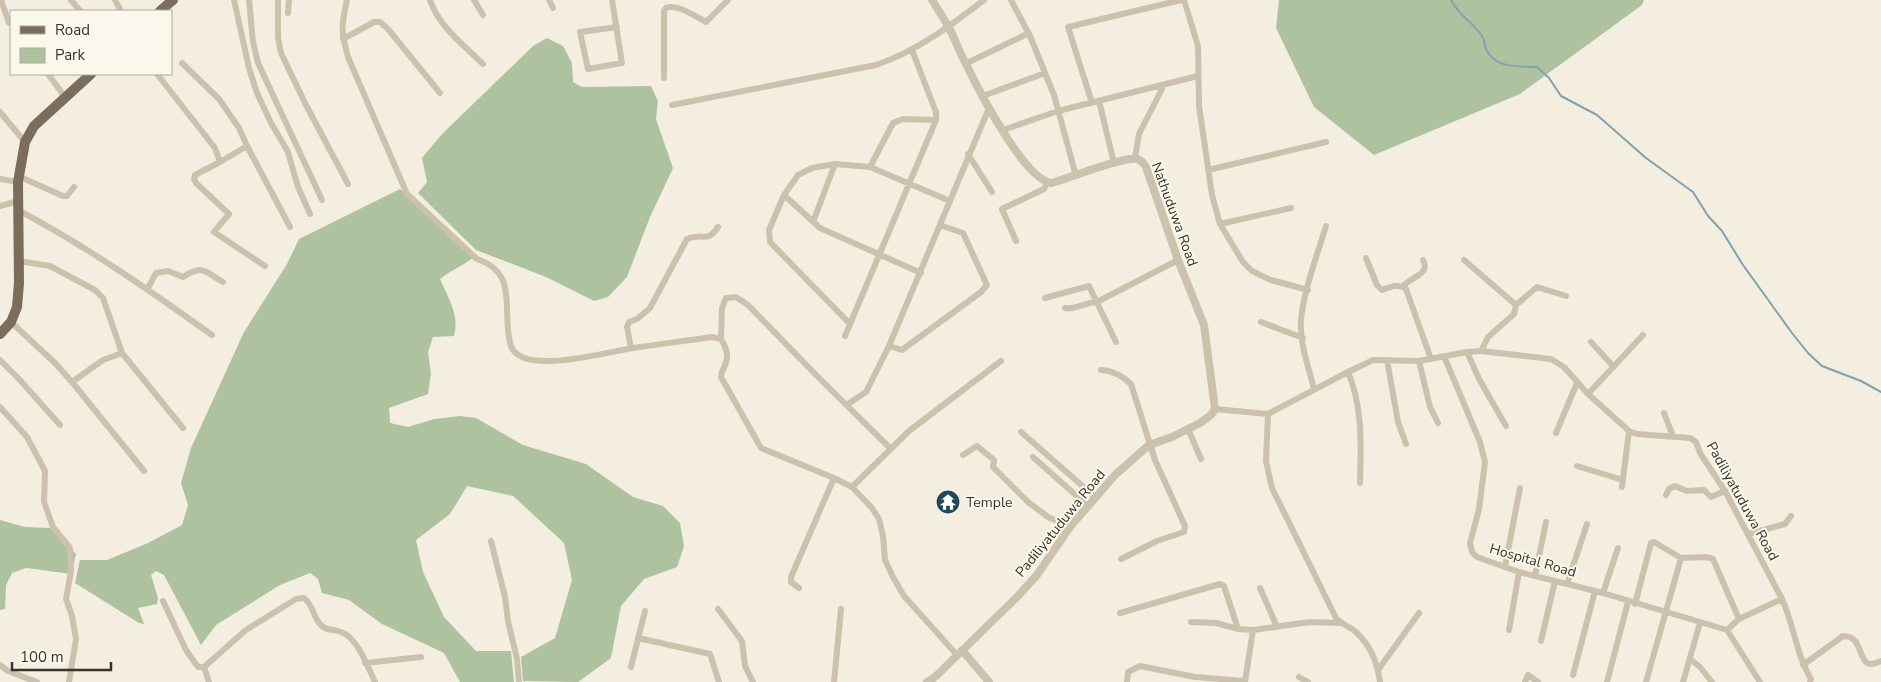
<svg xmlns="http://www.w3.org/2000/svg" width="1881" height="682" viewBox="0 0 1881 682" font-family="'Nunito Sans',sans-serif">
<rect width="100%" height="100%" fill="#f3eee0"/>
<path fill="#afc2a0" d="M 1279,0 L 1644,0 L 1642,5 L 1520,94 L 1374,155 L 1314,107 L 1276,28 Z
M 547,38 L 563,46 L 572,63 L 573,82 L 582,87 L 651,86 L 658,101 L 656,119 L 673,168 L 650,217 L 627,277 L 608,297 L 594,301 L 546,277 L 476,250 L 418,193 L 427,182 L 422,158 L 442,134 L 533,46 Z
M 400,189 L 473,258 C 462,266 450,271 440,279 C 448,298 460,315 454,336 L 433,337 L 428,352 L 431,373 L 428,394 L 389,408 L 390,423 L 408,427 L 434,419 L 460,416 L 476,418 L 523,445 L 586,464 L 633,497 L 663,506 L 680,523 L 684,546 L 677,567 L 644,579 L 621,606 L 611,658 L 578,682 L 523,681 L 521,657 L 555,638 L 572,580 L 564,543 L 513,496 L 467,486 L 450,514 L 416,540 L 423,572 L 444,617 L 476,651 L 511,651 L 514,682 L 460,682 L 444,653 L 382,624 L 349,600 L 322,593 L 318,579 L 310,573 L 280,585 L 216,625 L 201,645 L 164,575 L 156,571 L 151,575 L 158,598 L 157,604 L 138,608 L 144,624 L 139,623 L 75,583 L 80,560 L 107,560 L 148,543 L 182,525 L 188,505 L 181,483 L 191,448 L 244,332 L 287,264 L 299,239 Z
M 0,520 L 25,527 L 51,528 L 76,554 L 71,574 L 26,568 L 12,573 L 6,585 L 5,609 L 0,610 Z"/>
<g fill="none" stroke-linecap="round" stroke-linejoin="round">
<path stroke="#80a2af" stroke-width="2" d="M 1451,0 C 1459,16 1473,22 1482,36 C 1485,40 1484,46 1487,51 C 1497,69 1519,66 1537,67 L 1549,78 L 1561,96 L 1597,115 L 1646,158 L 1693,192 L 1708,216 L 1722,231 L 1743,265 L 1792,333 L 1808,353 L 1822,366 L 1861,381 L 1881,392"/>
<path stroke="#cbc1ac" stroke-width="6" d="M 1,0 L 9,23
M 71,0 L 80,11
M 115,0 L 121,11
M 234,0 L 249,68 L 257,93 L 271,123 L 288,152 L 298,187 L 310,214
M 249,0 L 253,42 L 258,63 L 322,200
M 278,0 L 278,38 L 281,53 L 305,103 L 348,184
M 347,0 C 341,26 341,32 348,57 L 407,194 L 477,259 C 521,274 500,312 511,346 C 522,377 610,351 633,348 C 660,344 686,341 712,337 L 721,339 C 725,345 729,355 726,362 C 725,368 721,370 721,377 L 761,448 L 834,478 L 852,487 L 872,508 L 879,519 L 883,536 L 885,560 L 893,577 L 904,596 L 957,655
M 430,0 C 439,27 464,45 483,64
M 474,0 L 483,15
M 549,0 L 553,8
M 612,0 L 622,63 L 588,69 L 580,32 L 617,27
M 1011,0 L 1030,36 L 1054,95 L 1076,176
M 1184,0 L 1198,46 L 1199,106 L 1212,195 L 1220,224 L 1243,262 L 1252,271 L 1271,280 L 1308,290
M 288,13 L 289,0
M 343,39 L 374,22 L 380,22 L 388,29 L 440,93
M 182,63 L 219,99 L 239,128 L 247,146
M 965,64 L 1029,33
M 48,74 L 65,97
M 157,74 L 215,148 L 220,162 L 247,146 L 290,227
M 664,78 L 664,11 L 666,8 C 677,3 696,17 706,22 L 728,0
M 983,96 L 1045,73
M 1099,101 L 1114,163
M 1092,103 L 1068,27 L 1181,0
M 672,105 L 876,65 C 917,51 950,26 984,0
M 0,112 L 25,142
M 1003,130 L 1058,111 L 1198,76
M 968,154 L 992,192
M 1135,158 L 1139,134 L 1164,85
M 220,162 L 195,175 L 194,179 L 196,183 L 229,214 L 214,232 L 265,266
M 870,167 L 893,123 L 903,119 L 936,120
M 1208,170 L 1326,142
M 18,176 L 63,196 L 67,196 L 74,187
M 0,179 L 18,182
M 784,195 L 820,228 L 921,273
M 0,206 L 18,201
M 18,210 C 86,246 149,290 212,335
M 813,222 L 835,164
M 1220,224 L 1291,208
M 1016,241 L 1002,209 L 1044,189 L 1047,183
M 1366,258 L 1377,285 L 1382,290 C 1390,287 1399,283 1406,289 L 1431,359
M 1464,260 L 1516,305 L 1514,314 L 1488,337 L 1481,351
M 19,261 L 50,266 L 95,290 L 103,298 L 122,353 L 183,428
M 1403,286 C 1411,277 1431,274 1423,260
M 148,288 L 156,273 L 168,271 L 183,277 C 203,264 204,271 223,282
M 1045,298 L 1089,286 L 1116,342
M 1516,305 L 1537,287 L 1566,296
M 1065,308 C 1076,310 1085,302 1097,302 L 1178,260
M 11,322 L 55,363 L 72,382 L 144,471
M 1261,322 L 1303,338
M 850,324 L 770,242 L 769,230 L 784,195 L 798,175 L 812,168 L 835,164 L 870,167 L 950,201
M 845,336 L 936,120 L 936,112 L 912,50
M 721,339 L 722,308 L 726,298 L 736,297 L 748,305 L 820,379 L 891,449
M 1591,342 L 1613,366
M 889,346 L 902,350 L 981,292 L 987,285 L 963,233 L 940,225
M 631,348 L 627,327 L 629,322 L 637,319 L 650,308 L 687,239 C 703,232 707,244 718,227
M 1467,352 L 1479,379 L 1506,426
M 1444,356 L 1480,442 L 1485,462 L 1479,509 L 1470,543 L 1472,552 L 1477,557 L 1519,572 L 1603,593 L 1727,630 L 1760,682
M 0,360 L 19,379 L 60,425
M 1387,360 L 1398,422 L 1406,444
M 1419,361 L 1430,407 L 1438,423
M 1101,370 C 1114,371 1122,376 1131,384 L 1155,460 L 1185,526 L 1184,532 L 1157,541 L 1121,559
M 1348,372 C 1363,407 1361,446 1360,483
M 72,382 L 103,360 L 122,353
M 1314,389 C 1309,368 1299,342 1301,320 C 1304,289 1317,256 1326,226
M 1588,394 L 1643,335
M 848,404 L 866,392 L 889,346 L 989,108
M 0,407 L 27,437 L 45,471 L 44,502 L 53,527 L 70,548 L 71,571 L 66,599 L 72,616 L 76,639 L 69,682
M 1215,409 L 1268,414 L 1348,372 L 1373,360 L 1419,361 L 1467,352 L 1481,351 L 1551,359 L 1564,367 L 1588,394 L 1629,431 L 1637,434 L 1690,438 L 1696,442 L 1700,453 L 1725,491 L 1782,599 C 1794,625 1796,654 1811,679 L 1810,682
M 1664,413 L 1673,436
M 1268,414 L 1266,461 L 1272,488 L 1336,618 C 1342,624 1350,627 1356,632 C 1371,646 1377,662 1380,682
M 1188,429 L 1201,459
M 1021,432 L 1095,497
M 1556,433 L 1577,383
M 963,455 L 977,446 L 994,460 L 993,467 L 1028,502 L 1048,517 L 1070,527
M 1033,457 L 1088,506
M 1577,466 L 1623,480
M 852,487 L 909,431 L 1001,361
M 1622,487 L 1629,431
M 1666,495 L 1669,489 L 1675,486 L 1687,491 L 1704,490 L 1711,497 L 1725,491
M 1748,534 L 1785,524 L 1791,516
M 491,541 L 505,597 L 508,621 L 517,659 L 519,682
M 1505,566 L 1520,488
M 1535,576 L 1546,522
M 1567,584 L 1587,524
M 799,588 L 791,582 L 791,577 L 834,478
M 1260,588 L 1277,627
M 1603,593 L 1618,548
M 163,601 L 186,650 L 198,667 L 204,667 L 209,682
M 1635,604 L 1651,543 L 1654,542 L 1681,558 L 1706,557 L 1713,559 L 1739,619 L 1727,630
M 718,609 L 742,641 L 745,666 L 753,682
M 1120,613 L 1220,584 L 1224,586 L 1238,629 L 1253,630
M 1739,619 L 1782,599
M 1191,622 L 1216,623 L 1238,629
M 1509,630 L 1519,572
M 638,638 L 710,654 L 719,682
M 1541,641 L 1555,581
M 1690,659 L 1700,667 L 1712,682
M 365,663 L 421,657
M 0,665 L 8,671 L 37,682
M 1803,665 L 1843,636 C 1868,636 1854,675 1881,661
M 204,667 L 246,630 L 296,599 L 304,598 C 313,605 313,616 320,624 C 325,631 334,629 341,632 C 357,637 368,667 375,682
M 631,667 L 645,611
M 1378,670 L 1419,613
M 1573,675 L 1595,591
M 1299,677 L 1308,682
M 834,682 L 841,609
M 1127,682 L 1128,672 L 1140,666 L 1195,677 L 1245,681
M 1245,682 L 1253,630 L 1310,622 L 1341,623
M 1525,682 L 1528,675 L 1538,682
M 1607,682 L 1628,602
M 1646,682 L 1681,558
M 1683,682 L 1700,623"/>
<path stroke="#cbc1ac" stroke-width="8" d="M 962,650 L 989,682
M 927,682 L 934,678 L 1017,597 L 1037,575 L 1070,527 L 1115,475 L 1149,445 L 1172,437 L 1200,423 L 1211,415 L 1215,409 L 1204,325 L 1178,260 L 1146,167 C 1143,163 1142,160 1137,159 C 1124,156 1069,178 1052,183 C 1025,181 978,89 966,64 C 959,52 955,38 948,26 C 943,17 937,8 932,0"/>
<path stroke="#7a6d5c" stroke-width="10" d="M 160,11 L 173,0
M 0,334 L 11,322 L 17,307 L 19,283 L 18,182 L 25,142 L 34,126 L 91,74"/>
</g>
<defs>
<symbol id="temple-disc" viewBox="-11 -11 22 22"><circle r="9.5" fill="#21495a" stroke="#faf7ed"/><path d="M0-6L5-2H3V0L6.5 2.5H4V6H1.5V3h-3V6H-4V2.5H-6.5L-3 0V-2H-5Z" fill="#fff"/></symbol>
</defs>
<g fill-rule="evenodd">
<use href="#temple-disc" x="934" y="488" width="28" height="28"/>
</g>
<g text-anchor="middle" stroke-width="4" stroke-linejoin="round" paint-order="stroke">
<g font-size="14" fill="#39332b" stroke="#faf7ed">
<text transform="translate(1175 214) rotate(70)" y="5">Nathuduwa Road</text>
<text transform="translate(1743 501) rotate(61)" y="5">Padiliyatuduwa Road</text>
<text transform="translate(1060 523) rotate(-51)" y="5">Padiliyatuduwa Road</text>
<text transform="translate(1533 560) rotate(16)" y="5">Hospital Road</text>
</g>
<g font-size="14" fill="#39332b" stroke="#faf7ed" text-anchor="start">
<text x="966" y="507">Temple</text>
</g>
</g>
<rect x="10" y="10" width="162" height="65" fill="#faf7ed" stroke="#ada99f"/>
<rect x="20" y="26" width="25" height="8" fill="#7a6d5c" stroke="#ada99f"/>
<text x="55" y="35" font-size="15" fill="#39332b">Road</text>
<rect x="20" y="48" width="25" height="15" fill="#afc2a0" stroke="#ada99f"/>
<text x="55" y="60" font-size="15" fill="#39332b">Park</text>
<path d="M12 662v8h99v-8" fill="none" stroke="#39332b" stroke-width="2.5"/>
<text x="20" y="662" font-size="15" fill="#39332b" stroke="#faf7ed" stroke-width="4" paint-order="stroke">100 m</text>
</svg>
